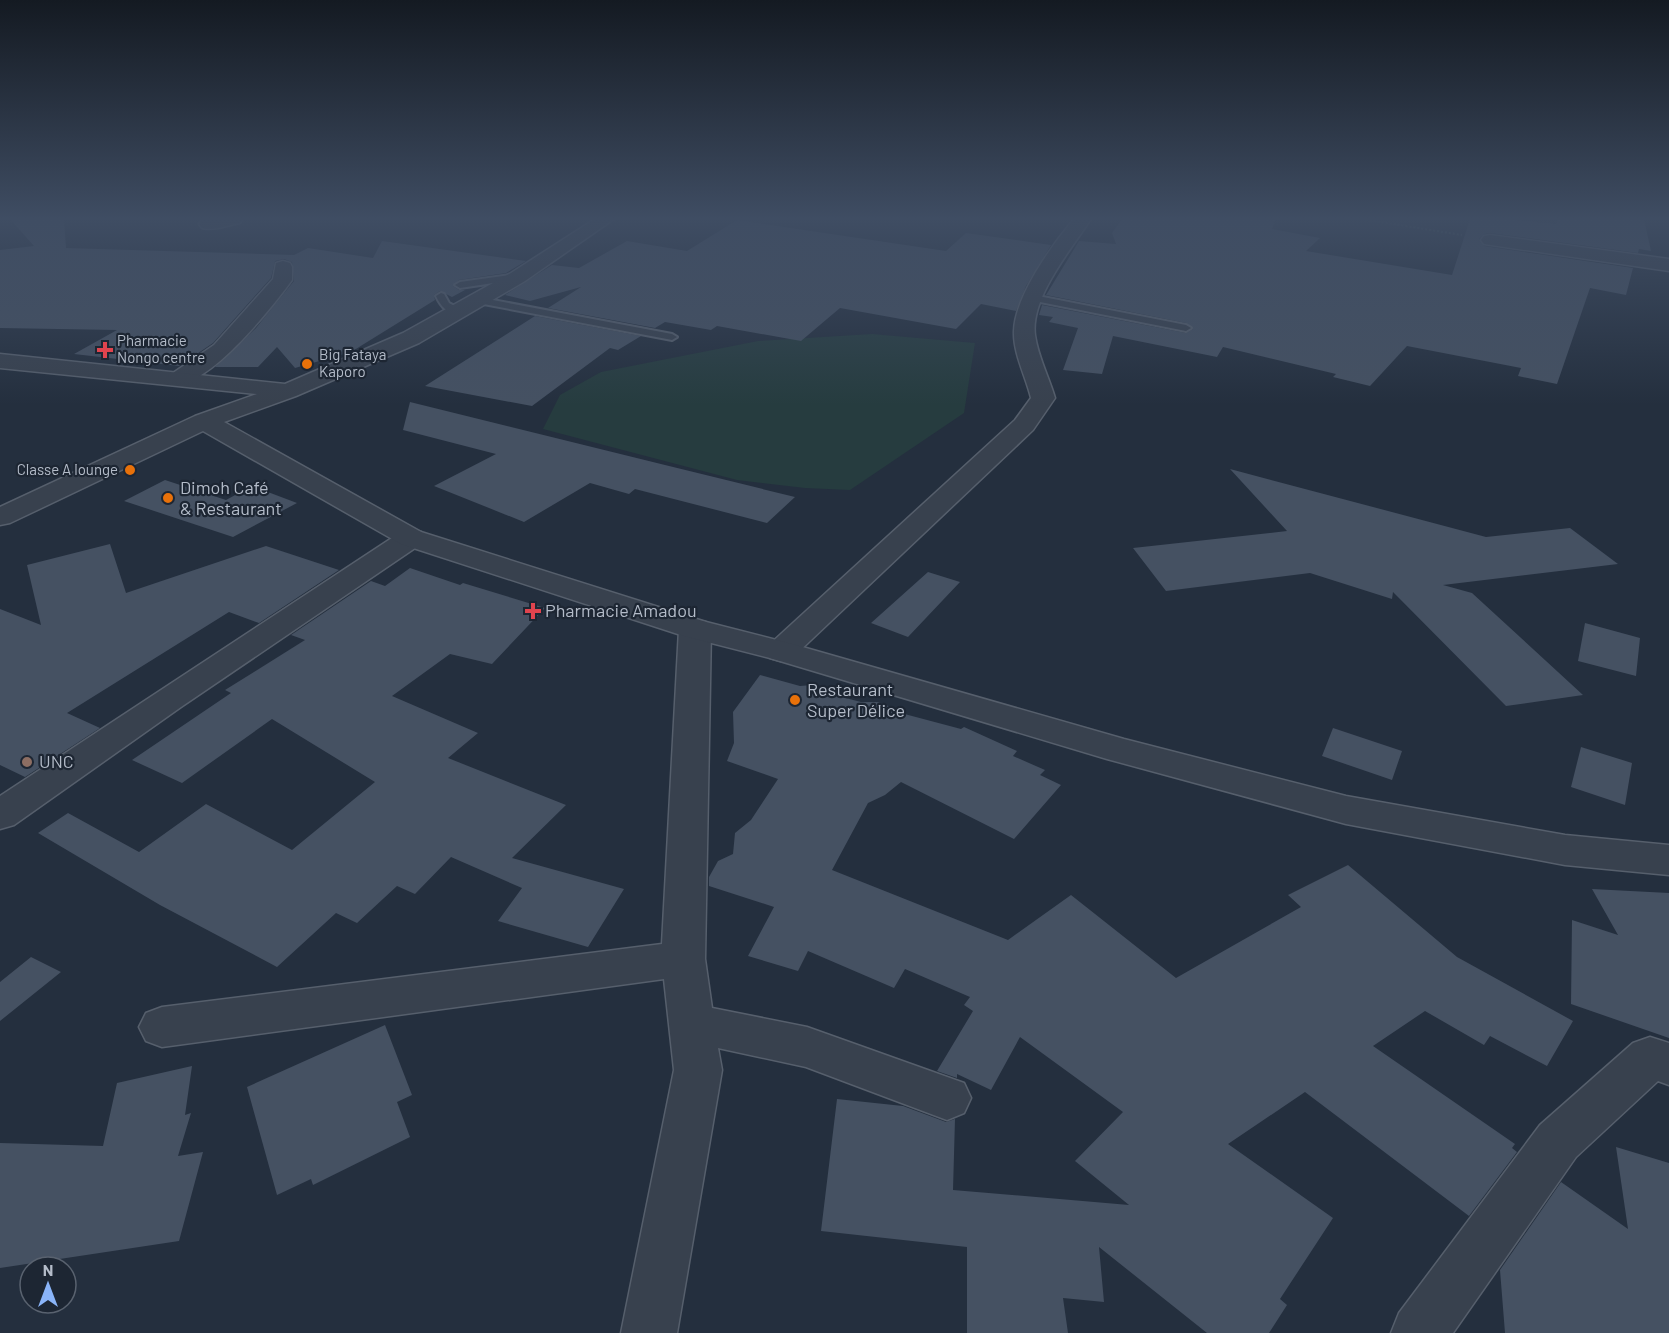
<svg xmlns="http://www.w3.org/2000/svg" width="1669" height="1333" viewBox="0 0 1669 1333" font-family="Barlow,sans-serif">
<rect width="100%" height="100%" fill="#242f3e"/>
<path fill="#263c3f" d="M 872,334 L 975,343 L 964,413 L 850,490 L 805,488 L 737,480 L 543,429 L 560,395 L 601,372 L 758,341 Z"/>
<path fill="#455162" d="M 10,219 L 64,219 L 66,248 L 294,255 L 308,248 L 373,258 L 382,241 L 526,261 L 506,273 L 459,280 L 453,286 L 459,290 L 465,290 L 452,297 L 440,291 L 434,295 L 435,300 L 351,352 L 295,368 L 277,347 L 258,367 L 215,367 L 256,328 L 294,281 L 292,262 L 284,259 L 275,261 L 271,278 L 213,343 L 179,366 L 74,354 L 117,330 L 0,328 L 0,250 L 34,246 Z
M 1122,219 L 1276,219 L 1272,229 L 1320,238 L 1306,251 L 1452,275 L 1470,219 L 1505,219 L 1556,224 L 1558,219 L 1644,219 L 1651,251 L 1639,249 L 1638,253 L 1490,233 L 1484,234 L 1479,239 L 1484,246 L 1633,268 L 1626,295 L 1590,288 L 1557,384 L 1518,376 L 1521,368 L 1407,346 L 1370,386 L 1333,377 L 1336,374 L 1223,347 L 1217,357 L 1113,336 L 1102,374 L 1063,370 L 1078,328 L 1049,322 L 1053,317 L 1039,315 L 1042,305 L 1186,333 L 1193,329 L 1186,323 L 1046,295 L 1079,241 L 1116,244 L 1112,233 Z
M 737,220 L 946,251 L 966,233 L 1051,245 L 1026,286 L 1016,311 L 981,304 L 956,329 L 840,308 L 801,341 L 717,326 L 711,330 L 665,322 L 655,328 L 548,308 L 581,287 L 530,301 L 505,295 L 552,265 L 579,268 L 627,241 L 687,251 Z
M 535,316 L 641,336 L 618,350 L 610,348 L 532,406 L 425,386 Z
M 410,402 L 665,465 L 795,497 L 767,523 L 635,489 L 629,494 L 590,483 L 524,522 L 434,486 L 496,454 L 403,430 Z
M 1230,469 L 1486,537 L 1570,528 L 1618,564 L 1443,585 L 1472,593 L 1583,695 L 1506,706 L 1393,592 L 1392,599 L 1310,573 L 1166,591 L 1133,548 L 1287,531 Z
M 165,480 L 226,500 L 252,486 L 297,503 L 233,537 L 124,501 Z
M 110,544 L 126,593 L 266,546 L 339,570 L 259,623 L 229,612 L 67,713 L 100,728 L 25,777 L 0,765 L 0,609 L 41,625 L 27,565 Z
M 410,568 L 460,585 L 463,583 L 545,608 L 492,664 L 450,654 L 392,696 L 478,733 L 448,758 L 566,805 L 512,858 L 624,889 L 588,947 L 498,921 L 522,888 L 451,857 L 415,894 L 397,886 L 357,923 L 336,913 L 277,967 L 160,905 L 38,833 L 68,813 L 139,852 L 206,804 L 292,850 L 375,782 L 272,719 L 182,783 L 132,760 L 231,693 L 225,690 L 305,640 L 291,635 L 371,581 L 385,586 Z
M 928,572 L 960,582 L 908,637 L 871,623 Z
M 1585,623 L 1640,638 L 1636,676 L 1578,661 Z
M 760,675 L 800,686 L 812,685 L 826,693 L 861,702 L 877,702 L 885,704 L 897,712 L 961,729 L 964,727 L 1017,751 L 1013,756 L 1045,770 L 1040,775 L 1061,785 L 1014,839 L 901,782 L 885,795 L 868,803 L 832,870 L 1008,940 L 1071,895 L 1176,978 L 1301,907 L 1288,895 L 1348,865 L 1457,957 L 1573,1021 L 1547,1066 L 1490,1036 L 1484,1045 L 1425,1011 L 1373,1046 L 1515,1144 L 1512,1148 L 1517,1152 L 1469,1216 L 1305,1092 L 1228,1144 L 1333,1218 L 1280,1299 L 1287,1305 L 1269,1333 L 1207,1333 L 1099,1247 L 1104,1302 L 1063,1298 L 1068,1333 L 967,1333 L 967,1247 L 821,1231 L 837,1099 L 903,1106 L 946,1122 L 955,1119 L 953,1190 L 1129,1205 L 1075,1161 L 1123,1112 L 1020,1037 L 991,1090 L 957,1074 L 957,1078 L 937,1071 L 973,1011 L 964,1005 L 970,997 L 905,969 L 894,988 L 808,951 L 798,971 L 748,956 L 774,907 L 709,886 L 709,877 L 718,861 L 733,854 L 735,833 L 751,820 L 778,779 L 727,761 L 734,743 L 733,712 Z
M 1333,728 L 1402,751 L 1392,780 L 1322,756 Z
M 1581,747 L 1632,763 L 1625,805 L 1571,787 Z
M 1592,889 L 1669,893 L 1669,1038 L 1571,1004 L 1572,920 L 1618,935 Z
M 31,957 L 61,972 L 0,1021 L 0,982 Z
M 385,1025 L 412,1095 L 397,1102 L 410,1137 L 313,1185 L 311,1179 L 277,1195 L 247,1087 Z
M 192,1066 L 185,1115 L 191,1113 L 178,1156 L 203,1152 L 179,1241 L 0,1268 L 0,1143 L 103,1146 L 117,1083 Z
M 1616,1147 L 1669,1163 L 1669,1333 L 1505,1333 L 1500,1270 L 1561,1182 L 1628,1229 Z"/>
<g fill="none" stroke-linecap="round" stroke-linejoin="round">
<defs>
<path id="service" d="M 518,274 L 523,277 L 521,279 L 460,288 L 455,285 L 460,282 Z
M 441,293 L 444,294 L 449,303 L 462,310 L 462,314 C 449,316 441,307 436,296 Z
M 1033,295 L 1186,325 L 1191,328 L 1186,331 L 1030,300 L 1028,298 Z
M 477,297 L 672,334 L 677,337 L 672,340 L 473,302 L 473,298 Z"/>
<path id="minor" d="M 208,219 L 242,219 L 240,223 C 228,225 214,231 202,228 L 199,224 L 202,220 Z
M 1074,219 L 1091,219 C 1072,248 1030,298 1035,335 C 1038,357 1049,377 1055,398 L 1033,430 L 792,658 L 781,661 L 770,658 L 765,651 L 770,644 L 1015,420 L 1031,398 C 1026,377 1013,353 1014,331 C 1015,296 1052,245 1074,219 Z
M 1490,235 L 1669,259 L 1669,271 L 1484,244 L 1481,240 L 1484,236 Z
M 283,261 L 290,263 L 292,267 L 292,280 C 273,306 206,391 173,383 L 170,378 L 173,373 L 214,345 L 273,279 L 276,263 Z
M 411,529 L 421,532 L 425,538 L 421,544 L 181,707 L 14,825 L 0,829 L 0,796 L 401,532 Z
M 695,620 L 706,622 L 711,629 L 705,959 L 712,1008 L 807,1027 L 964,1083 L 971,1098 L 964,1113 L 947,1120 L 806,1067 L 718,1048 L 722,1070 L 677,1333 L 621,1333 L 674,1070 L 664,979 L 162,1047 L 146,1041 L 139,1027 L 146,1013 L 162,1007 L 662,944 L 679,629 L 684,622 Z
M 1650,1037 L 1669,1043 L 1669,1085 L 1658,1081 L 1576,1157 L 1453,1333 L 1391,1333 L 1399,1313 L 1540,1125 L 1633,1043 Z"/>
<path id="tertiary" d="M 595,219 L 614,219 L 525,281 L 419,343 L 296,396 L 224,422 L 421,532 L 706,622 L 792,644 L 1124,739 L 1346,796 L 1565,835 L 1669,845 L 1669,875 L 1565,865 L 1346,824 L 1107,759 L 770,658 L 684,636 L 401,544 L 203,431 L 10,523 L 0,525 L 0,507 L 195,416 L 257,394 L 0,368 L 0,354 L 285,384 L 403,333 L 511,273 Z"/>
</defs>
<use href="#service" stroke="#565f6c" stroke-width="4"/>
<use href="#minor" stroke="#565f6c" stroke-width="3"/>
<use href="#tertiary" stroke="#565f6c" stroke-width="3"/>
<path stroke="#44595c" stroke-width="2" stroke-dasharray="2 2" stroke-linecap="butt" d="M 1362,219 L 1462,235"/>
<use href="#service" fill="#38414e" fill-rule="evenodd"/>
<use href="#minor" fill="#38414e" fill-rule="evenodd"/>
<use href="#tertiary" fill="#38414e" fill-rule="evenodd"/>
</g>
<linearGradient id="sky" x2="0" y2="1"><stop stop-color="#141a22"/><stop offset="0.54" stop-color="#3f4d63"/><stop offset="1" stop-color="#3f4d63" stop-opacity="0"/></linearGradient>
<rect width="1669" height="405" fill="url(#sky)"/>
<g fill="#e0444e" stroke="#1d2633" stroke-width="2">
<path d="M102 341h6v6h6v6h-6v6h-6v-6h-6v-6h6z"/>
<path d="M530 602h6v6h6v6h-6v6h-6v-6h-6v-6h6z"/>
</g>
<g fill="#e8710a" stroke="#1d2633" stroke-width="2">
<circle cx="307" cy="364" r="6"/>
<circle cx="130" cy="470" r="6"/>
<circle cx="168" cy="498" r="6"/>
<circle cx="795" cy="700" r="6"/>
</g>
<circle fill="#8d6e63" stroke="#1d2633" stroke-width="2" cx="27" cy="762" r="6"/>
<g text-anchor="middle" stroke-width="4.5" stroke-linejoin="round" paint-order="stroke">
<g font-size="15" fill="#b4bcc9" stroke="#1d2633" text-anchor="start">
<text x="117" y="346">Pharmacie<tspan x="117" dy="17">Nongo centre</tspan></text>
<text x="319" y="360">Big Fataya<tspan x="319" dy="17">Kaporo</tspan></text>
<text x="118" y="475" text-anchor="end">Classe A lounge</text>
</g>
<g font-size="18" fill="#b4bcc9" stroke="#1d2633" text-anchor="start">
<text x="180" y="494">Dimoh Café<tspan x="180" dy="21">&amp; Restaurant</tspan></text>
<text x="545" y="617">Pharmacie Amadou</text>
<text x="807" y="696">Restaurant<tspan x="807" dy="21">Super Délice</tspan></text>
<text x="39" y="768">UNC</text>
</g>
</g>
<g transform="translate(48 1285)"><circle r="28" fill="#1d2633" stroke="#59626f" stroke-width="1.5"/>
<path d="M0-4.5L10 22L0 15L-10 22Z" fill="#8ab4f8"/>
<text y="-9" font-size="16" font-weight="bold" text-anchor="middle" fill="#b4bcc9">N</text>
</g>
</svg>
